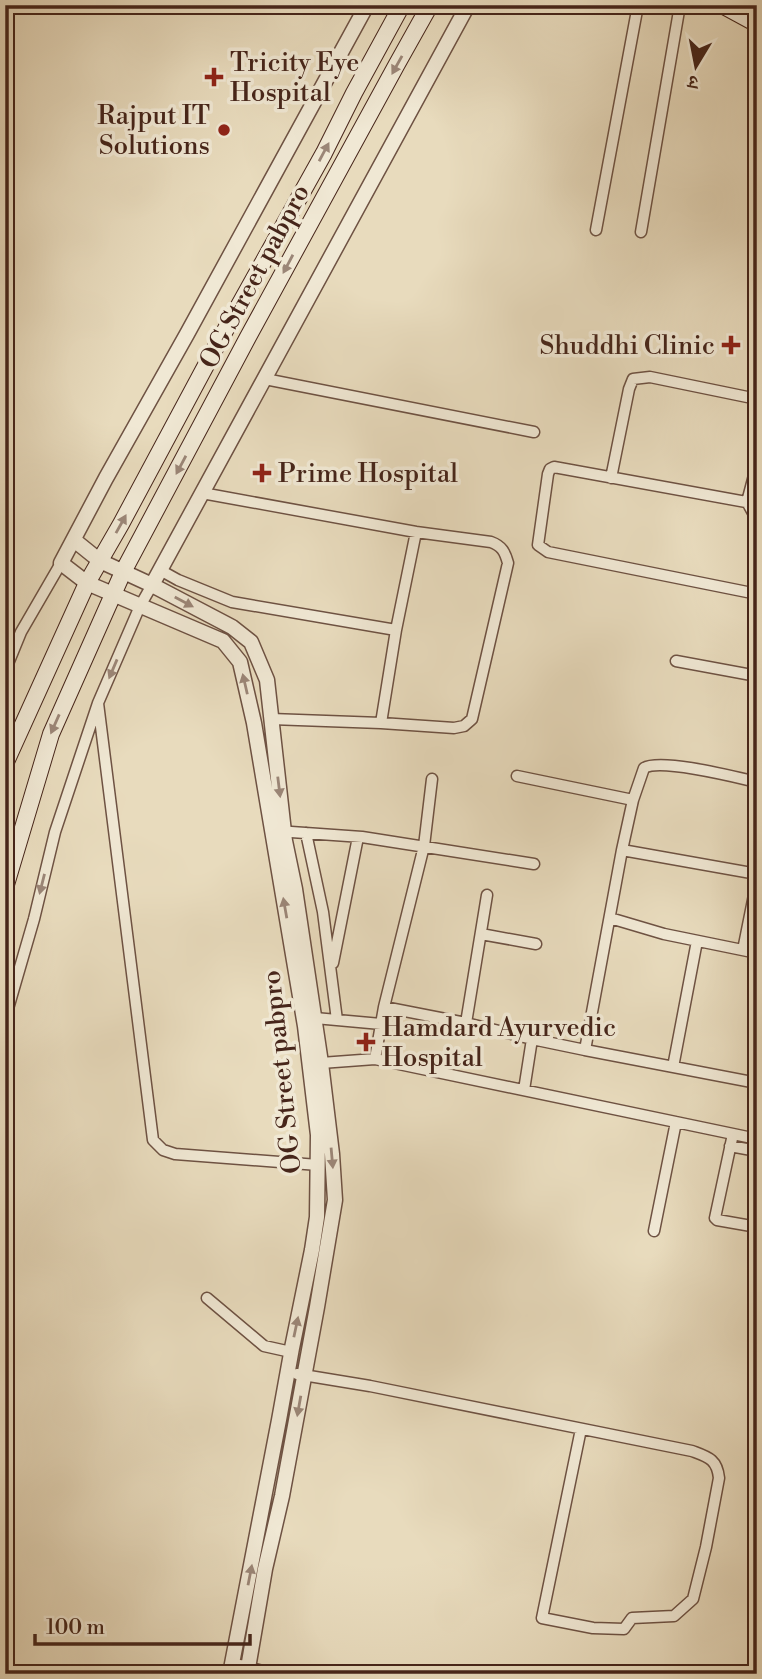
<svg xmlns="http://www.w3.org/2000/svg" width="762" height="1679" viewBox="0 0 762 1679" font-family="'Libre Bodoni','Noto Serif Devanagari',serif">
<rect width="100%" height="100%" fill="#e8dbbd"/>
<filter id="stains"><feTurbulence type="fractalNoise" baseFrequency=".00286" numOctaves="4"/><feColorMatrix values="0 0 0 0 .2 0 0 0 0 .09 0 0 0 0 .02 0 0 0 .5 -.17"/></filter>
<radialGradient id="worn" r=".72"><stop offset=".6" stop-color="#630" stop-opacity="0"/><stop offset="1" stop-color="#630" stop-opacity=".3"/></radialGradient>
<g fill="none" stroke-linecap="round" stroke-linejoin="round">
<defs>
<path id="minor" d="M 596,230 L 638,5
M 641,232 L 680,5
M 265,379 L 534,432
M 757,464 L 747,502 L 757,520
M 611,478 L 629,389 L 633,379 L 650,377 L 757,399
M 202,493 L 416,532 L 491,542 C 502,546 505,552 508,563 L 472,719 L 464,726 L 454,728 L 381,723
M 757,504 L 554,467 L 550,469 L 548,474 L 538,545 L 548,552 L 757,594
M 160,570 L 178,580 L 232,602 L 396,630 L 381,723 L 271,719
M 396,630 L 416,532
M 676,661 L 757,676
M 5,671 L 21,632 L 61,563
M 98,703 L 153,1140 L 163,1150 L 175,1154 L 318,1165
M 517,776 L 633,800
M 757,782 C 735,777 661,758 644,768 L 633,800 L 622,850 L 585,1050 L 757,1083
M 277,831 L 362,837 L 534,864
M 306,833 L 323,912 L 337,1020
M 622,850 L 757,874
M 610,918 L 664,934 L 757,953
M 481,934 L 536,944
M 743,950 L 757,880
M 333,963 L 358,837
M 384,1007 L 424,846 L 432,779
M 315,1018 L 381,1024
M 5,1019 L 34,919 L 55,832 L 98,703 L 140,606 L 152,585
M 466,1023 L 487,895
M 375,1059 L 384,1007 L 466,1023 L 532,1039
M 321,1063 L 375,1059 L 757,1139
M 673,1067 L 697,941
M 524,1090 L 532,1039 L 585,1050
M 733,1134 L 715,1218 L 717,1220 L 757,1227
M 730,1146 L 757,1151
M 654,1231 L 676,1122
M 207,1298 L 264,1346 L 291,1352
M 297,1374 L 370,1386 L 692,1451 C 708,1457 717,1459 719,1478 L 706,1547 L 693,1599 L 674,1616 L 632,1618 L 624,1629 L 593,1628 L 542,1618 L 581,1429
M 755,1674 L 757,1666"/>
<path id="tertiary" d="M 74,540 L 100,561 L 152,585 L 232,627 L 251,642 L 267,680 L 285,841 L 295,889 L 321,1063 L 332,1154 L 335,1200 L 317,1307 L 282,1496 L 265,1569 L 247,1674
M 152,585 L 468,5
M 240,1667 L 266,1674
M 230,1674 L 279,1420 L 292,1348 L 312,1250 L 317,1217 L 318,1135 L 305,1026 L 254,723 L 240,662 L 223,641 L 87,583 L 61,563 L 106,478 L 187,334 L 367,5"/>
<path id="secondary" d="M 722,5 L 757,24
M 5,764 L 87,583 L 121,524 L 212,354 L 324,153 L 354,93 L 402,5
M 5,888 L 51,734 L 123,572 L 248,337 L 397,64 L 430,5"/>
</defs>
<use href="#minor" stroke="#6e5243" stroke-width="13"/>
<use href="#tertiary" stroke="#6e5243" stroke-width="17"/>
<use href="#secondary" stroke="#46251a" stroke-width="18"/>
<use href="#minor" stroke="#f0e8d4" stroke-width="10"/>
<use href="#tertiary" stroke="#f0e8d4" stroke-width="14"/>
<use href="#secondary" stroke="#f0e8d4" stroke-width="16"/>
</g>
<defs><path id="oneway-solid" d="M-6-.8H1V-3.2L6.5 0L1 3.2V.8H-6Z" transform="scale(1.75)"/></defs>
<g fill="#9b8677">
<use href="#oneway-solid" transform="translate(397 65) rotate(119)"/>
<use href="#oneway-solid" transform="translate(324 152) rotate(-62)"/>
<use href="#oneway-solid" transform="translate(288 264) rotate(118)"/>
<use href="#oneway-solid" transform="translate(181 465) rotate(118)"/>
<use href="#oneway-solid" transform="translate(121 524) rotate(-61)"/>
<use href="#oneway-solid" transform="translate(184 602) rotate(28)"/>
<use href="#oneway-solid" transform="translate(113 669) rotate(113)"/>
<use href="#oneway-solid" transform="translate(245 684) rotate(-103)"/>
<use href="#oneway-solid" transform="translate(55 724) rotate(114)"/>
<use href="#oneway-solid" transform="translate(279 787) rotate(83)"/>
<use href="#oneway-solid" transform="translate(42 884) rotate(104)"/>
<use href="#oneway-solid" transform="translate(285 908) rotate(-100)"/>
<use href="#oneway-solid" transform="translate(332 1158) rotate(85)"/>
<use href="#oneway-solid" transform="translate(296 1327) rotate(-78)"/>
<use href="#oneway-solid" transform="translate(299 1406) rotate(100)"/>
<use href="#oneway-solid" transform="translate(250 1575) rotate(-79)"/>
</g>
<g fill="#8f2418" stroke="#f0e8d4" stroke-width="2.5">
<path d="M210.5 66.5h7v7h7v7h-7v7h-7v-7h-7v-7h7z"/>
<circle cx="224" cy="130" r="7"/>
<path d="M727.5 334.5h7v7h7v7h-7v7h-7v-7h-7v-7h7z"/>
<path d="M258.5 462.5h7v7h7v7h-7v7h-7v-7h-7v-7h7z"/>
<path d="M362.5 1031.5h7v7h7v7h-7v7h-7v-7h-7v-7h7z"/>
</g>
<g text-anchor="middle" stroke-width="7" stroke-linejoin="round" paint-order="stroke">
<g font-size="26" fill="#46251a" stroke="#f0e8d4" text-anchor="start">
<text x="230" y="71">Tricity Eye<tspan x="230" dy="30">Hospital</tspan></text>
<text x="210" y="124" text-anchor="end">Rajput IT<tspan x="210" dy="30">Solutions</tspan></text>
<text x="715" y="354" text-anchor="end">Shuddhi Clinic</text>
<text x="278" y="482">Prime Hospital</text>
<text x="382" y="1036">Hamdard Ayurvedic<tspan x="382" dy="30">Hospital</tspan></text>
</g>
<g font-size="26" fill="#46251a" stroke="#f0e8d4">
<text transform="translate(254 276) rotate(-62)" y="9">OG Street pabpro</text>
<text transform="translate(281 1072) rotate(-96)" y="9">OG Street pabpro</text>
</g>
</g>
<rect width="762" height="1679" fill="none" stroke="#e8dbbd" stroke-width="28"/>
<rect x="7" y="7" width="748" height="1665" fill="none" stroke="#46251a" stroke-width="3.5"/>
<rect x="14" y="14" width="734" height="1651" fill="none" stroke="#46251a" stroke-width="2"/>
<g transform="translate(696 66) rotate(190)" stroke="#f0e8d4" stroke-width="5" paint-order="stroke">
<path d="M0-5L12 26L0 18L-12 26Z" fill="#46251a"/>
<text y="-10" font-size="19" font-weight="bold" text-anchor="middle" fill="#46251a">उ</text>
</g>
<path d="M35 1634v10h215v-10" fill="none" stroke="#46251a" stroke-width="3.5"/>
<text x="46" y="1634" font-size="21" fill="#46251a" stroke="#f0e8d4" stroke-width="5" paint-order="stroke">100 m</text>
<rect width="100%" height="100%" filter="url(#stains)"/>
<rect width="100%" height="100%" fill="url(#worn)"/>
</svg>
